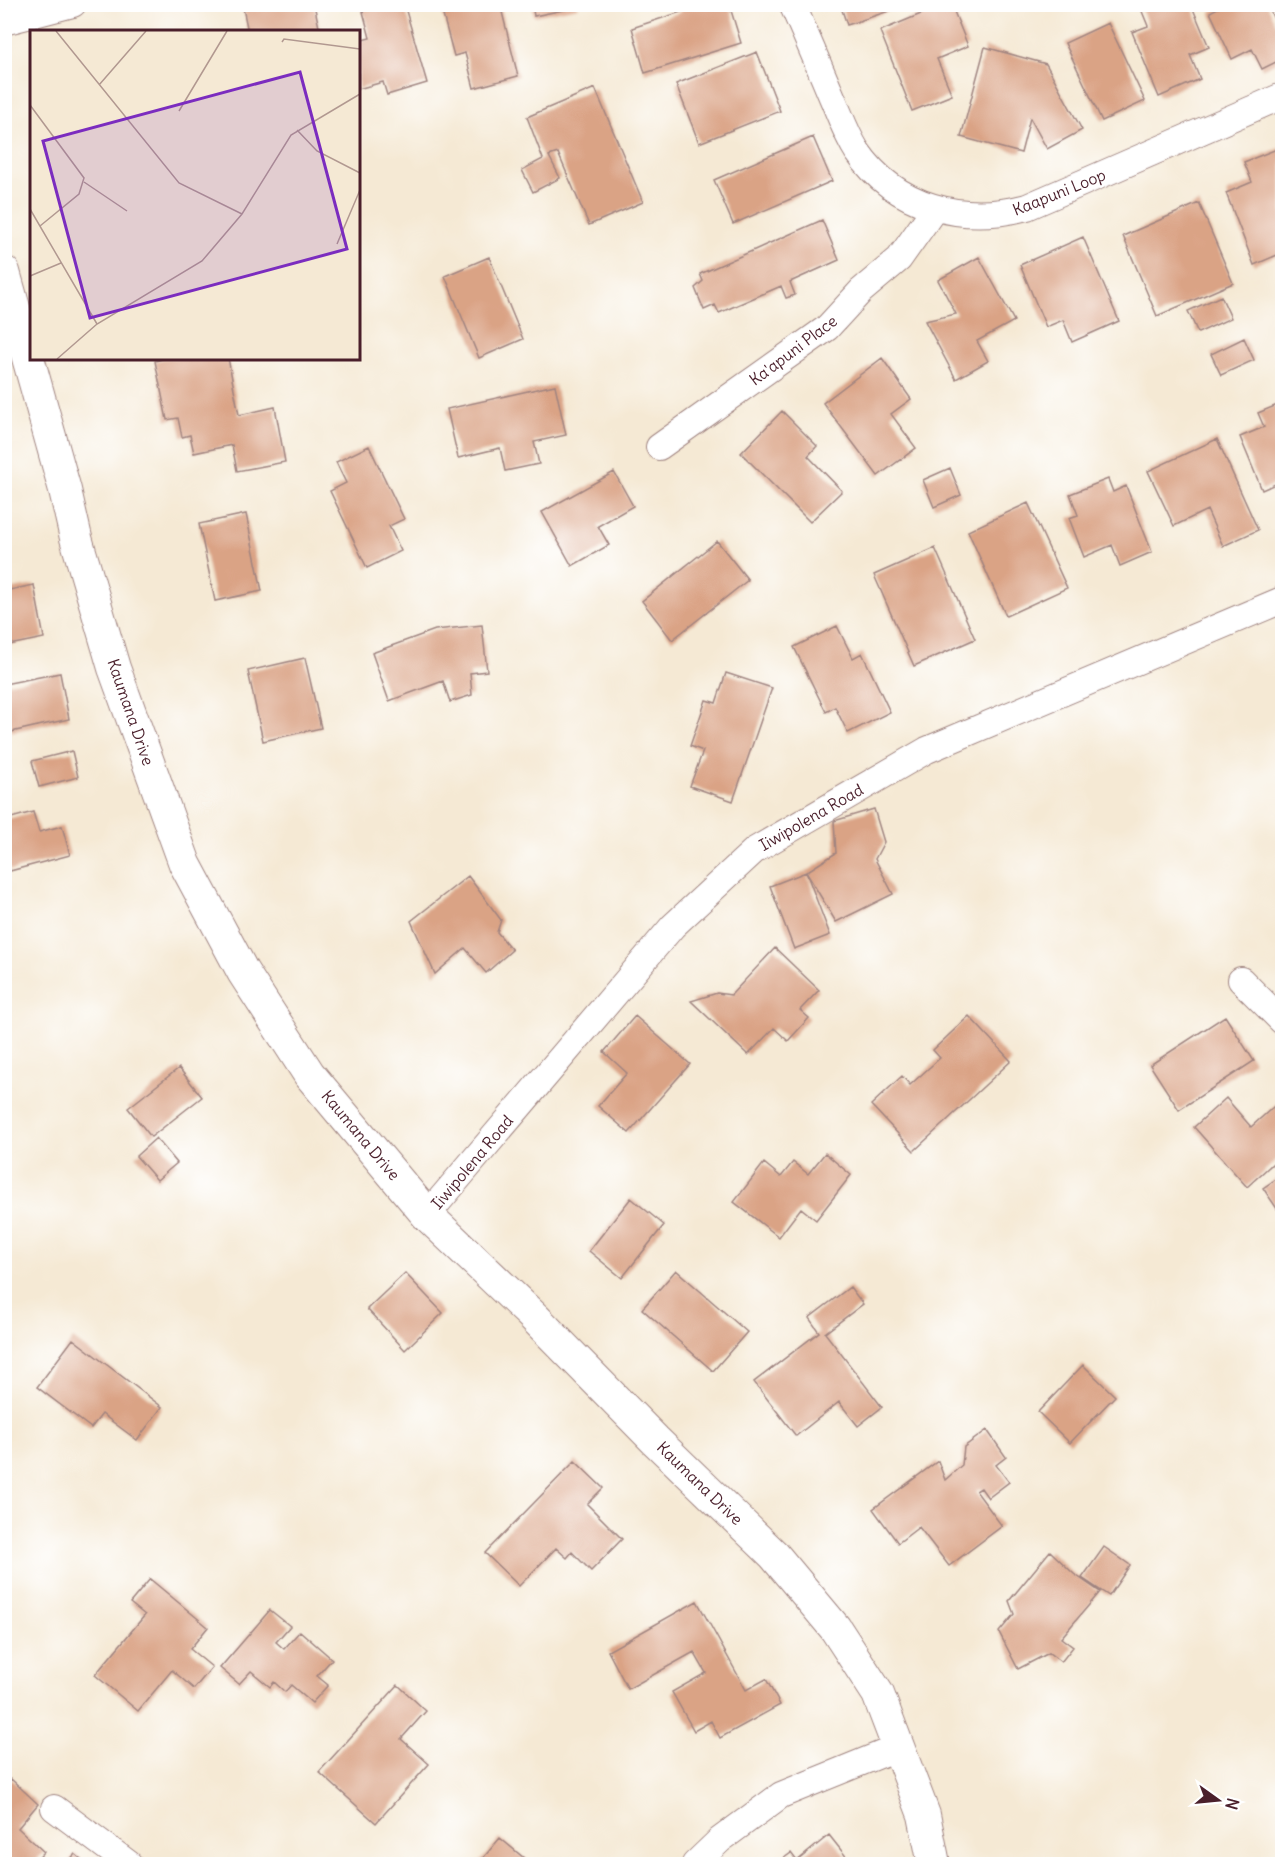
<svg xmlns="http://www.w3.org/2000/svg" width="1287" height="1869" viewBox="0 0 1287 1869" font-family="Delius,sans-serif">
<rect width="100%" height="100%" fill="#fff"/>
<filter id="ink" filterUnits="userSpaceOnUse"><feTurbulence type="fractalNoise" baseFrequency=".0167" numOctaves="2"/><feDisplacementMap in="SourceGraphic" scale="12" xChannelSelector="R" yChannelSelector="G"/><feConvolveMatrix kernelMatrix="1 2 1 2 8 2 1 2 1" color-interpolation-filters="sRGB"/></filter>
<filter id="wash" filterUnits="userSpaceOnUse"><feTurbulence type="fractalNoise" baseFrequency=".008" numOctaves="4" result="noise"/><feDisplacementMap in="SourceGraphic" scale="24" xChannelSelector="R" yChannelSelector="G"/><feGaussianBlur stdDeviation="1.35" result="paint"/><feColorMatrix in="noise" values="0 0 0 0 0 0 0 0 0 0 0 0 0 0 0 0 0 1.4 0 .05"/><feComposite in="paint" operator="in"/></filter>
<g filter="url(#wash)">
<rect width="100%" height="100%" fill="#f5e9d4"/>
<g id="blocks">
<path fill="#daa385" d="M 261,4 L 314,4 L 320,32 L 248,32 L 243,8 Z
M 361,4 L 404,4 L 427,83 L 387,95 L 383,82 L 358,89 L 358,41 L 370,38 Z
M 440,4 L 500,4 L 518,76 L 474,88 L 465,53 L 454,56 Z
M 532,4 L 577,4 L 578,7 L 534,16 Z
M 679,4 L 729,4 L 741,43 L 645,73 L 632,28 L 681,12 Z
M 840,4 L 907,4 L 907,5 L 847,25 Z
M 945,4 L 951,4 L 968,46 L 937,59 L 952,95 L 912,111 L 880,31 Z
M 1139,4 L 1191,4 L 1209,47 L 1190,55 L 1200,79 L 1159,97 L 1132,32 L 1148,26 Z
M 1225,4 L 1267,4 L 1282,37 L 1282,59 L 1262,69 L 1252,49 L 1232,59 L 1210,12 Z
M 1108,23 L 1145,101 L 1102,121 L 1065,43 Z
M 985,47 L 1046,64 L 1082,130 L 1047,149 L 1030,118 L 1021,153 L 961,137 Z
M 757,52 L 780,111 L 699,143 L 676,84 Z
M 595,88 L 643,202 L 589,225 L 558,153 L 549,156 L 560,178 L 533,192 L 522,170 L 543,159 L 527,117 Z
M 813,137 L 832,181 L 733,224 L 714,180 Z
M 1282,147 L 1282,253 L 1254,265 L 1226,193 L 1252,182 L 1244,162 Z
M 1199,203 L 1233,283 L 1157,316 L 1123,236 Z
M 822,220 L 839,260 L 790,282 L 795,295 L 786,298 L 781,286 L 719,313 L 715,305 L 704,310 L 695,288 L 703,281 L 700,274 Z
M 1083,237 L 1119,321 L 1072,342 L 1063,320 L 1046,327 L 1020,265 Z
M 489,257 L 523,339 L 479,358 L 445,276 Z
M 979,257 L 1014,321 L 977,341 L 988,361 L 956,379 L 925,321 L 956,314 L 938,280 Z
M 1221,296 L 1231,318 L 1198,333 L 1188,311 Z
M 1244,338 L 1254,360 L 1221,375 L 1211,354 Z
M 166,358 L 228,358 L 239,415 L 275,407 L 285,462 L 237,471 L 232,445 L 194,453 L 190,435 L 182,437 L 178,418 L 167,420 L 155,361 Z
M 882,358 L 911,399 L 891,414 L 916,448 L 878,476 L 823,403 Z
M 555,385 L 566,435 L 534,442 L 539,464 L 505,471 L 500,448 L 458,458 L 447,409 Z
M 1282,403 L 1282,481 L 1262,490 L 1240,437 L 1264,427 L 1258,413 Z
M 782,411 L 817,446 L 808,456 L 842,491 L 810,522 L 741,453 Z
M 1217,439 L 1258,530 L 1223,546 L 1207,510 L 1174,526 L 1148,471 Z
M 369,446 L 404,519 L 389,526 L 401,551 L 367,568 L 330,491 L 346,483 L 336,462 Z
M 950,468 L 961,495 L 934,507 L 923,480 Z
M 614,472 L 633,506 L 598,526 L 609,545 L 572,566 L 542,512 Z
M 1108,479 L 1113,492 L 1126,486 L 1152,552 L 1120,566 L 1112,545 L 1084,557 L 1069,518 L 1078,515 L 1070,494 Z
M 1028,503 L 1067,588 L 1006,616 L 968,531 Z
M 246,514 L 262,591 L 215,601 L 199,524 Z
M 717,541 L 748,580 L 672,640 L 642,601 Z
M 935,548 L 975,639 L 914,666 L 874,575 Z
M 34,585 L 44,638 L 4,646 L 4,591 Z
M 482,625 L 487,671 L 470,673 L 472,695 L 450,702 L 443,681 L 389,701 L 372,653 L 435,630 Z
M 837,626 L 853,658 L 862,653 L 890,712 L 848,733 L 835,707 L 826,712 L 794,647 Z
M 305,658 L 321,728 L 263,741 L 248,671 Z
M 60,673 L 69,719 L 11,732 L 4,684 Z
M 726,673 L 772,688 L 733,801 L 690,786 L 703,751 L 690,746 L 706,700 L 716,703 Z
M 72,751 L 78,777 L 39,787 L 32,761 Z
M 874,809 L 884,842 L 875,859 L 893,894 L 836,922 L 806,872 L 836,853 L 834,821 Z
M 33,812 L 39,832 L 62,826 L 70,855 L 10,871 L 4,849 L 4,820 Z
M 806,872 L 830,935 L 794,949 L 770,886 Z
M 468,876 L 501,920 L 497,932 L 512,950 L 486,973 L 465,948 L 435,974 L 411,921 Z
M 775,948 L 819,990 L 800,1010 L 809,1018 L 788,1041 L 774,1028 L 748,1055 L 691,1001 L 717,993 L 731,995 Z
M 635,1016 L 690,1064 L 629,1133 L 598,1106 L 627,1073 L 604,1052 Z
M 969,1016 L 1011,1061 L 914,1151 L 871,1105 L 902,1076 L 910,1085 L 940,1058 L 933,1050 Z
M 1225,1016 L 1254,1061 L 1179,1110 L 1150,1065 Z
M 179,1068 L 202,1097 L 151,1137 L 128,1108 Z
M 1226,1098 L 1251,1127 L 1282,1099 L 1282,1155 L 1247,1187 L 1194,1127 Z
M 156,1138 L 177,1163 L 157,1180 L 136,1156 Z
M 825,1153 L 851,1175 L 816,1220 L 801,1208 L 779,1237 L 734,1202 L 764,1163 L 781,1177 L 793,1162 L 808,1174 Z
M 1282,1175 L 1282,1216 L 1263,1188 Z
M 631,1198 L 664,1225 L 622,1278 L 589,1251 Z
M 676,1270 L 747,1332 L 713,1371 L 642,1309 Z
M 405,1273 L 443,1313 L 405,1350 L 367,1309 Z
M 850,1287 L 863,1304 L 825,1333 L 882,1407 L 858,1426 L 839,1402 L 796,1436 L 754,1382 L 819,1332 L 809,1318 Z
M 73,1339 L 162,1407 L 137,1440 L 102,1414 L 91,1428 L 37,1387 Z
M 1083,1365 L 1115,1396 L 1070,1443 L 1038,1412 Z
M 987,1430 L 1006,1457 L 996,1465 L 1009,1482 L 988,1498 L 981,1488 L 976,1491 L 1002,1526 L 949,1566 L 919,1527 L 898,1543 L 873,1509 L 938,1461 L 945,1480 L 962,1465 L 964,1447 Z
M 575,1461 L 603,1488 L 587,1504 L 622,1539 L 591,1571 L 572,1552 L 567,1558 L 556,1548 L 519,1586 L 485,1553 Z
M 1104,1547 L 1130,1565 L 1109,1596 L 1082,1578 Z
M 1050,1551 L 1074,1574 L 1100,1592 L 1061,1638 L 1073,1647 L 1061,1662 L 1049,1653 L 1018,1669 L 999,1632 L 1014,1614 L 1009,1601 Z
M 150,1579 L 208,1627 L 190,1649 L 212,1667 L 194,1689 L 172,1670 L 138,1711 L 95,1675 L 145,1615 L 130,1603 Z
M 697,1601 L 746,1690 L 766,1679 L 780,1705 L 720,1738 L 711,1721 L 694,1731 L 672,1692 L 706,1673 L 694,1652 L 628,1689 L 608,1651 Z
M 270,1610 L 290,1626 L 276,1642 L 284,1649 L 300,1631 L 332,1659 L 317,1676 L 328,1685 L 312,1703 L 291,1685 L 285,1692 L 274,1682 L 270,1687 L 251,1671 L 239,1684 L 220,1668 Z
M 398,1685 L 426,1711 L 401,1739 L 429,1764 L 376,1823 L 319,1772 Z
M 11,1779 L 38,1804 L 18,1828 L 44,1852 L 33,1864 L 4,1864 L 4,1787 Z
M 829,1835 L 852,1864 L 776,1864 L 791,1853 L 797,1861 Z
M 500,1838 L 531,1864 L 478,1864 Z
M 75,1854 L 87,1864 L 66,1864 Z"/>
</g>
</g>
<g filter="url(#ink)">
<use href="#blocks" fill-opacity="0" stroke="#a08480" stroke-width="1.5"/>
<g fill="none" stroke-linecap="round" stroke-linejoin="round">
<defs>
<path id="minor" d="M 792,4 C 806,35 819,66 832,97 C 840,115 846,134 857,151 C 896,208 963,224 1027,207 L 1282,96
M 4,22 L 73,4
M 659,447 L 827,328 L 861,291 L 899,259 L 935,208
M 1241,980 L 1282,1021
M 427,1215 L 673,926 L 755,850 L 927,750 L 1282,600
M 54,1808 L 129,1864
M 695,1864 L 720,1840 L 781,1795 L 899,1747"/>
<path id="tertiary" d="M 4,272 L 65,490 L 76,538 L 114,668 L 185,864 L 243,972 L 309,1074 L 427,1215 L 534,1317 L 655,1440 L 774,1555 L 835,1628 L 878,1694 L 924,1815 L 934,1864"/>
</defs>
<use href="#minor" stroke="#a08480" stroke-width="28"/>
<use href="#tertiary" stroke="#a08480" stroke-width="34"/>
<use href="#minor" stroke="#fff" stroke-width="26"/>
<use href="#tertiary" stroke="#fff" stroke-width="32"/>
</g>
</g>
<g text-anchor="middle" stroke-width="4.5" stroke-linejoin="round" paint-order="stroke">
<g font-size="16" fill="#4a1f2b" stroke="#fff">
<text transform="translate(1059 192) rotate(-22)" y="6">Kaapuni Loop</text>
<text transform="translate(793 350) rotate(-37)" y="6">Ka'apuni Place</text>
<text transform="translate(131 712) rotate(71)" y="6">Kaumana Drive</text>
<text transform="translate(811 817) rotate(-30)" y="6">Iiwipolena Road</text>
<text transform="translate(361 1135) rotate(50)" y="6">Kaumana Drive</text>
<text transform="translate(472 1162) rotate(-50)" y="6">Iiwipolena Road</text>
<text transform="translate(700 1483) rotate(44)" y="6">Kaumana Drive</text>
</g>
</g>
<g transform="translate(30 30)">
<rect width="330" height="330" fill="#f5e9d4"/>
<path fill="none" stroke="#b19890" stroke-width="1.5" d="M 26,1 L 149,153 L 212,184M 252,12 L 254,9 L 330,19M 69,55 L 116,1M 0,75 L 54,148 L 49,164 L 10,196M 149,81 L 197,1M 267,100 L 287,121 L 330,143M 54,152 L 97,181M 0,179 L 67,294M 307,214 L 330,160M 0,246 L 31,233M 27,329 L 67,294 L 172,231 L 212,184 L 261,105 L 330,64"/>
<path fill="#7b2cbf" fill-opacity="0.15" stroke="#7b2cbf" stroke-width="3" d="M 270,42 L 317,219 L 60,288 L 13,111 Z"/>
<rect width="330" height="330" fill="none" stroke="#4a1f2b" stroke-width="3"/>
</g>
<rect width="1287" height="1869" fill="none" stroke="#fff" stroke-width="24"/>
<g transform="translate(1218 1800) rotate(105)" stroke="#ffffff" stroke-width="4.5" paint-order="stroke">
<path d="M0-4.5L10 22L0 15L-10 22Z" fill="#4a1f2b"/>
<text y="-9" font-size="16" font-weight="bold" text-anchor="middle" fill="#4a1f2b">N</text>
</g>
</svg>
